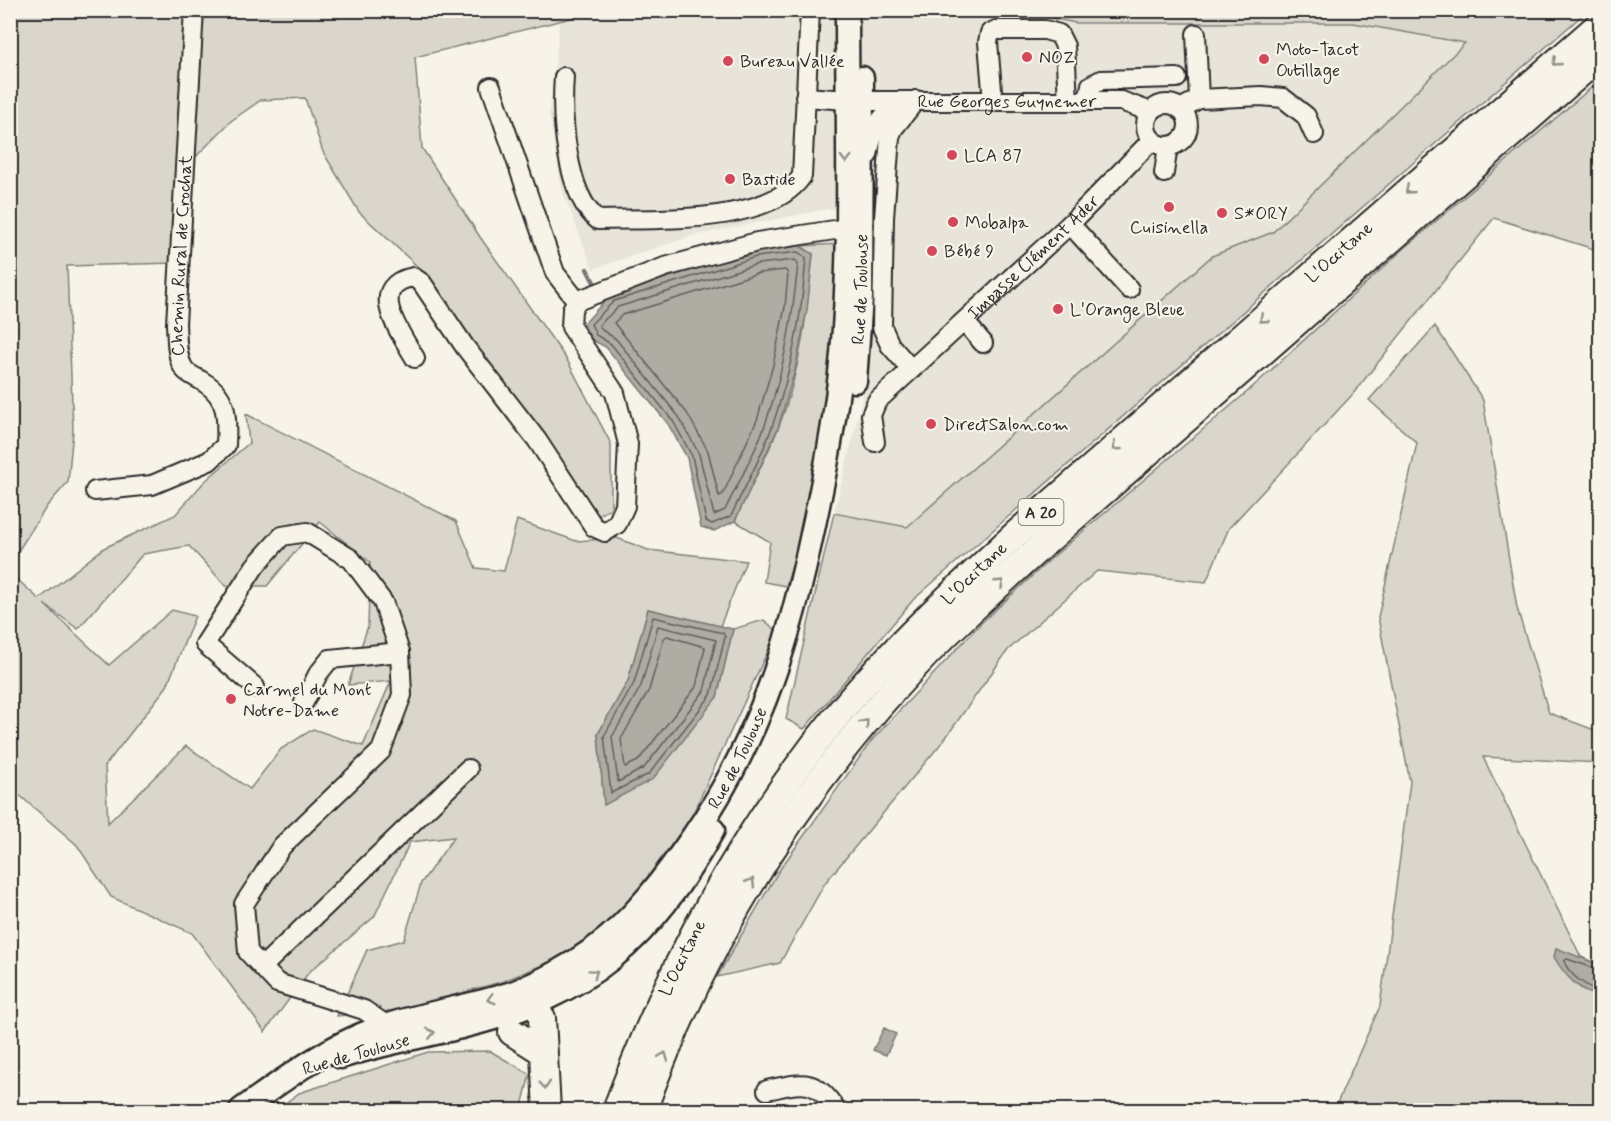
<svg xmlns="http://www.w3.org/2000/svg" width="1611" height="1121" viewBox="0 0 1611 1121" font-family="Mynerve,sans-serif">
<rect width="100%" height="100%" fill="#f7f3e8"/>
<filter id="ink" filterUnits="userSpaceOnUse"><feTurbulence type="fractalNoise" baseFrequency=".0167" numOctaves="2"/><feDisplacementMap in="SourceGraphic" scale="12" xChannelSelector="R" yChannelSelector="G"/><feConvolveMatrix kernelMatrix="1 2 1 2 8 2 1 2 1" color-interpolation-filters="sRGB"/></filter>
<g filter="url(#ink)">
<path fill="#e8e4da" d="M 1015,10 L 1076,23 L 1353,23 L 1465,42 L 1273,232 L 1212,256 L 907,528 L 834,513 L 863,396 L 877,212 L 827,209 L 692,236 L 593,269 L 562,190 L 549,112 L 560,20 L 599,11 Z"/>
<path fill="#dad6cc" stroke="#82807c" stroke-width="1.5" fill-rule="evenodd" d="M 11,11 L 599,11 L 415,57 L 422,148 L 480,237 L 567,360 L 611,444 L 611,508 L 598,516 L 548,446 L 466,340 L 449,303 L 420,269 L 359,212 L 323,152 L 305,98 L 261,100 L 231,121 L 176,177 L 174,263 L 67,266 L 73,431 L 68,482 L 47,506 L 11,562 Z
M 1015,11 L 1587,11 L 913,600 L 804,729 L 786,719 L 834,513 L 907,527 L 1212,256 L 1273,232 L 1465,43 L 1353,23 L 1076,23 Z
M 1600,80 L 1600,251 L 1494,218 L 1352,395 L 1229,528 L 1206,582 L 1097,571 L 1008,650 L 944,740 L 825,883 L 780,963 L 717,977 L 778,872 L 872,740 L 981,623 L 1054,556 L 1247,392 L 1398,254 Z
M 839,244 L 833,385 L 813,498 L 786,586 L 764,582 L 770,542 L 735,521 C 749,490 765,460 778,429 C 800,374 807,313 813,254 L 800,246 Z
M 1435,326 L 1483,400 L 1517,608 L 1549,713 L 1600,732 L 1600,763 L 1483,757 L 1581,957 L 1600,965 L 1600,1110 L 1334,1110 L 1380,1006 L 1410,782 L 1378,617 L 1417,443 L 1369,400 Z
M 246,414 L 456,521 L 476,568 L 504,571 L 517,520 L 576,541 L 617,538 L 648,550 L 746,561 L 720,626 L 648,609 L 628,681 L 598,734 L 604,804 L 717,697 L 733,629 L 764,620 L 777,631 L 690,820 L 632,898 L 576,951 L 504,981 L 402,1010 L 337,1016 L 367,950 L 404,940 L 421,883 L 454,837 L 410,842 L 374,917 L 309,972 L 265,1032 L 192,933 L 111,897 L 77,845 L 11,788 L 10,573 L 39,599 L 104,548 L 175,515 L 204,482 L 249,443 ZM 320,522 L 370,562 L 368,626 L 348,685 L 391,681 L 363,746 L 313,729 L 281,749 L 250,789 L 186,746 L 108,823 L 105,766 L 167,686 L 195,616 L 172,610 L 109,665 L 44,604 L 78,629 L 143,554 L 189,546 L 226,586 L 267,586 Z
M 490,1051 L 530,1074 L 521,1110 L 276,1110 L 299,1093 L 428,1052 Z"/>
<path fill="#afaca4" stroke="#7a7874" stroke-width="1.5" d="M 800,246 L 813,254 L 807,310 L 795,370 L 778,428 L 735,521 L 714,531 L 701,527 L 687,458 L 668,424 L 606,347 L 592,340 L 583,325 L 610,295 L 755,251 Z
M 648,609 L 733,629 L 717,697 L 653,779 L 604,805 L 598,734 L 628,681 Z
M 1556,948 L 1600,965 L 1600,997 C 1580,992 1564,975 1554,957 Z
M 884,1028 L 896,1034 L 886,1055 L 873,1050 Z"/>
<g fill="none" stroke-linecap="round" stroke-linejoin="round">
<path stroke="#605f5b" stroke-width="1.5" d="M 798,252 L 806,258 C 802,315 791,371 773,424 C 763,455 745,486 731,516 L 712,524 L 706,521 L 692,456 L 673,421 L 611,344 L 596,335 L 591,324 L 614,301 L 756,257 Z
M 795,260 L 798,263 C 793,317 784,370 766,422 C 756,452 739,481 725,510 L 714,515 L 699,454 L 679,417 L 616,339 L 602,330 L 599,325 L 618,307 L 758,264 Z
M 785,270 L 788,273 L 785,307 L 773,365 L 757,420 L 723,494 L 719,496 L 708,451 L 687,413 L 614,323 L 622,315 L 759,273 Z
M 653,617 L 723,633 L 725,637 L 711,695 L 649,774 L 611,793 L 604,736 L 634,683 Z
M 658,626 L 716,640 L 704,691 L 644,768 L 618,782 L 612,737 L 641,686 Z
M 667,636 L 705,647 L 696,687 L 638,761 L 625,767 L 621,739 L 649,690 L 664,638 Z
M 1600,970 L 1567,959 L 1564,961 C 1568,974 1587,988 1600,991"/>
<path stroke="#7a7874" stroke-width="4.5" d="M 587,269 L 597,288"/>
<defs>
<g id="minor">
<path d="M 1196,34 L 1199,99"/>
<path d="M 564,77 C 561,116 566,195 598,220 C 652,218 769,226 802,176 L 810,10"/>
<path d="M 491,87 L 555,273 L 577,301 L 665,267 L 757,242 L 860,226"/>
<path id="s1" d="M 805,97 L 862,101 L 1121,101 L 1151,112"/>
<path d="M 1088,101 L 1091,85 L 1101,80 L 1177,78"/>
<path d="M 993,102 L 988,42 L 990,33 L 996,30 L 1045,30 L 1059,34 L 1065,46 L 1068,101"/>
<circle cx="1167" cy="125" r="21"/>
<path d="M 1180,109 L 1199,99 L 1261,96 L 1283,98 L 1306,116 L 1314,134"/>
<path d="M 868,155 C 874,126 878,117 903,101"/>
<path d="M 1164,173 L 1168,146"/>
<path d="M 1070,224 L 1129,289"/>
<path d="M 965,322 L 983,343"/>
<path d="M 415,358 C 402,335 364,286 413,277 L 422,283 L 465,347 L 537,440 L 594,527 L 605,532 L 617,524 L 625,506 L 628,444 L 615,393 L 571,327 L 572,309 L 577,301"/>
<path d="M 910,368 L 890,345 L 882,327 L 884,218 L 890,137 L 893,129 L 916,100"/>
<path id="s2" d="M 875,442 L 871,415 L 877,401 L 1070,224 L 1152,140"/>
<path id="s3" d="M 95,491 L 152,485 L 209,461 L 226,445 C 227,420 229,398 205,383 C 200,379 189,375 185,370 C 176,359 177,338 176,324 L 194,10"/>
<path d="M 255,687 L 205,644 L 255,566 L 282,536 L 307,532 L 351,559 L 383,602 L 400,652 L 402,695 L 381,751 L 282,846 L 244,904 L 248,952 L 277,983 L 364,1010 L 386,1025 L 388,1035"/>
<path d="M 304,702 L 318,674 L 330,659 L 400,652"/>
<path d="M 262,967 L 468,769"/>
<path d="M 767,1090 C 801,1083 815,1076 836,1110"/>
</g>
<g id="major">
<path id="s4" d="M 855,381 L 861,297 L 862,78"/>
<path d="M 341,1057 C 382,1043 424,1037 465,1026 C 590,995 651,940 713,830"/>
<path id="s5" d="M 241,1110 C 282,1081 325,1048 373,1030 C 419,1013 468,1008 515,992 C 543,981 570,966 595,948 C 633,920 665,877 692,838 C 754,748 786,654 809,548 C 823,484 836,420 842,354 C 852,241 847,124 847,10"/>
</g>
<g id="highway">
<path d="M 542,1018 L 547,1110"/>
<path d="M 512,1032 L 542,1051"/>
<path id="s6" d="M 616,1110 C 672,961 739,836 840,712 C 893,648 955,590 1016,534 L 1600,24"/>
<path d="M 643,1110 C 700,954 784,812 895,688 C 942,635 995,588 1048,540 L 1600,56"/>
</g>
</defs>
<use href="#minor" stroke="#2b2b2b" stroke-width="22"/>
<use href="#major" stroke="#2b2b2b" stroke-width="27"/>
<use href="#highway" stroke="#2b2b2b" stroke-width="30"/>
<use href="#minor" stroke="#f7f3e8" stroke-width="18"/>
<use href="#major" stroke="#f7f3e8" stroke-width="22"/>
<use href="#highway" stroke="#f7f3e8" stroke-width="26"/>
</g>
<defs><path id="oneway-chevron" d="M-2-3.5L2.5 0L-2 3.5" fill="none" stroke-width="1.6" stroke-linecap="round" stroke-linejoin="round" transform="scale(1.5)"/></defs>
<g stroke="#918f8a">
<use href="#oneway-chevron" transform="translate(1556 62) rotate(139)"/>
<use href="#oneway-chevron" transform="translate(846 159) rotate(90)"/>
<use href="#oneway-chevron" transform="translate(1409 190) rotate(139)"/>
<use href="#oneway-chevron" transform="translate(1263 319) rotate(139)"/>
<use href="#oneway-chevron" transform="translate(1116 447) rotate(139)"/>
<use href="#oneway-chevron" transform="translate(1000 583) rotate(-43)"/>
<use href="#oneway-chevron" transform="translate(865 723) rotate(-49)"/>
<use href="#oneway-chevron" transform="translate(751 882) rotate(-58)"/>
<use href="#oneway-chevron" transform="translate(594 973) rotate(-35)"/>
<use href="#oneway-chevron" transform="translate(491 999) rotate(164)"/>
<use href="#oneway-chevron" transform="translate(431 1033) rotate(-12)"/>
<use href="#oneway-chevron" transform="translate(664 1056) rotate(-68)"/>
<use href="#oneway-chevron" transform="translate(545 1085) rotate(85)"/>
</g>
</g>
<g fill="#d1495b" stroke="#f7f3e8" stroke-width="2">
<circle cx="1027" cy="57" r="6"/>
<circle cx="1264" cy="59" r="6"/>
<circle cx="728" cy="61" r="6"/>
<circle cx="952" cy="155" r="6"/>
<circle cx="730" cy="179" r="6"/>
<circle cx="1169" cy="207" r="6"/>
<circle cx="1222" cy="213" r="6"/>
<circle cx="953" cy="222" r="6"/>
<circle cx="932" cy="251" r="6"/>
<circle cx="1058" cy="309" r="6"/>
<circle cx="931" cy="424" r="6"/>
<circle cx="231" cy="699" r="6"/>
</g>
<g text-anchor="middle" stroke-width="4.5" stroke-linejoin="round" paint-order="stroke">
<rect fill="#f7f3e8" stroke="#686764" stroke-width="1.5" x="1018.5" y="499" width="45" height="26" rx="4.5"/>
<g font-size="16" font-weight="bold" fill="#2b2b2b">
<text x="1041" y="518">A 20</text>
</g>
<g font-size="18" fill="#2b2b2b" stroke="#f7f3e8" text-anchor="start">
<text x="1276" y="55">Moto-Tacot<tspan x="1276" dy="21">Outillage</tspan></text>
<text x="1039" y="63">NOZ</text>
<text x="740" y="67">Bureau Vallée</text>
<text x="964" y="161">LCA 87</text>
<text x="742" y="185">Bastide</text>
<text x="1234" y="219">S*ORY</text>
<text x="965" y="228">Mobalpa</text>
<text x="1169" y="233" text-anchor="middle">Cuisinella</text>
<text x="944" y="257">Bébé 9</text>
<text x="1070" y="315">L'Orange Bleue</text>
<text x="943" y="430">DirectSalon.com</text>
<text x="243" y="695">Carmel du Mont<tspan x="243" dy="21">Notre-Dame</tspan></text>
</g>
<g font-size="18" fill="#2b2b2b" stroke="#f7f3e8">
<text dy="6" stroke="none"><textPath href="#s1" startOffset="202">Rue Georges Guynemer</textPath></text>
<text dy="6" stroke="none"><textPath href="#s6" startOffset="1138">L'Occitane</textPath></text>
<text dy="6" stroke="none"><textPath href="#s3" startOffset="352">Chemin Rural de Crochat</textPath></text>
<text dy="6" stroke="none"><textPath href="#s2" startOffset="255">Impasse Clément Ader</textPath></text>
<text dy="6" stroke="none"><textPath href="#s4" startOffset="92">Rue de Toulouse</textPath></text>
<text dy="6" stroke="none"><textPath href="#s6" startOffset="652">L'Occitane</textPath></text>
<text dy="6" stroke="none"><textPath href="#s5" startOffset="633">Rue de Toulouse</textPath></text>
<text dy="6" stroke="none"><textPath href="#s6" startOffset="166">L'Occitane</textPath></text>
<text transform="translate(356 1054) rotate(-16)" y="6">Rue de Toulouse</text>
</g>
</g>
<rect width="1611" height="1121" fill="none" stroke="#f7f3e8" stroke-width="36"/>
<rect x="18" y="18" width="1575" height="1085" fill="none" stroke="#2b2b2b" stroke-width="2" filter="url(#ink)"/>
</svg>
